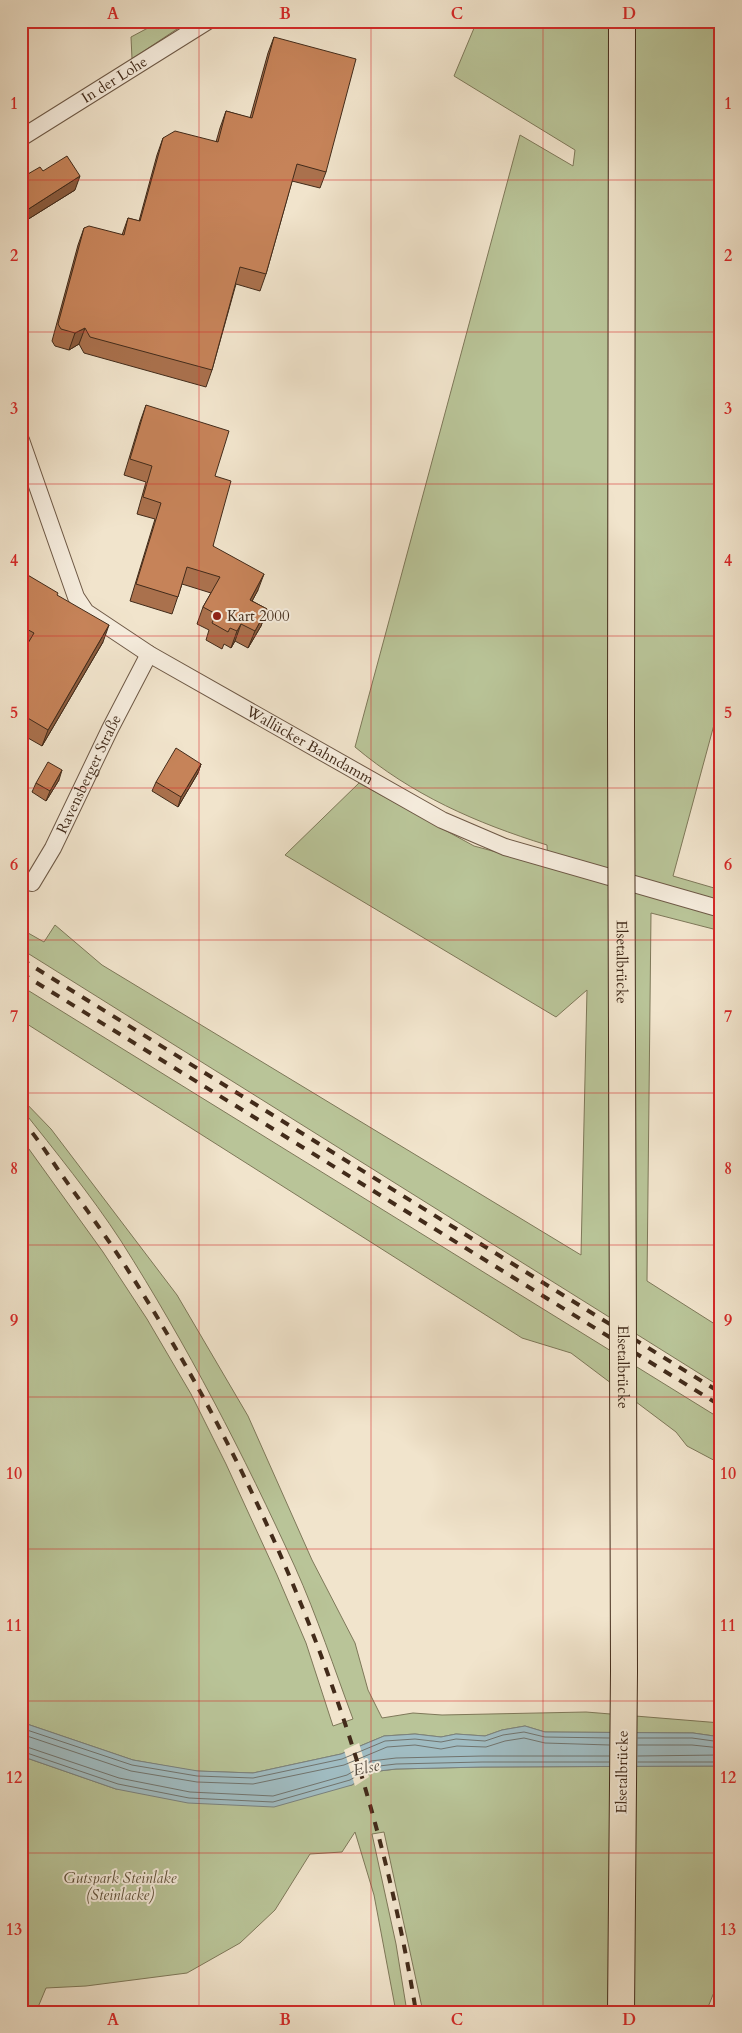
<svg xmlns="http://www.w3.org/2000/svg" width="742" height="2033" viewBox="0 0 742 2033" font-family="Cardo,serif">
<rect width="100%" height="100%" fill="#f1e4cc"/>
<filter id="stains"><feTurbulence type="fractalNoise" baseFrequency=".004" numOctaves="4"/><feColorMatrix values="0 0 0 0 .2 0 0 0 0 .09 0 0 0 0 .02 0 0 0 .5 -.17"/></filter>
<radialGradient id="worn" r=".72"><stop offset=".6" stop-color="#630" stop-opacity="0"/><stop offset="1" stop-color="#630" stop-opacity=".3"/></radialGradient>
<path fill="#b9c498" stroke="#7e7859" d="M 161,21 L 189,21 L 132,59 L 131,37 Z
M 477,21 L 721,21 L 721,699 L 673,876 L 721,890 L 721,931 L 651,913 L 647,1281 L 721,1328 L 721,1387 L 21,949 L 21,929 L 44,942 L 55,925 L 102,965 L 581,1255 L 587,990 L 556,1017 L 285,855 L 359,783 L 474,846 L 548,866 L 547,845 C 476,823 412,795 355,747 L 520,135 L 573,166 L 575,150 L 454,76 Z
M 21,986 L 721,1419 L 721,1464 L 687,1446 L 676,1432 L 571,1353 L 522,1338 L 27,1024 L 21,1029 Z
M 21,1098 L 51,1129 L 177,1295 L 248,1416 L 312,1560 L 355,1643 L 368,1690 L 382,1718 L 413,1713 L 442,1715 L 586,1712 L 721,1723 L 721,1737 L 693,1733 L 545,1732 L 525,1726 L 502,1730 L 485,1736 L 456,1734 L 441,1737 L 415,1734 L 384,1736 L 341,1754 L 253,1773 L 194,1771 L 133,1760 L 21,1722 L 21,1138 L 103,1252 L 147,1319 L 191,1394 L 226,1464 L 277,1575 L 306,1643 L 333,1726 L 353,1719 C 334,1668 317,1616 295,1567 C 244,1455 187,1345 121,1241 C 91,1195 55,1151 21,1108 Z
M 21,1756 L 116,1789 L 352,1785 L 371,1772 L 396,1769 L 482,1767 L 721,1766 L 721,1975 L 706,2012 L 423,2012 L 384,1832 L 372,1834 L 396,1944 L 407,2012 L 396,2012 L 374,1895 L 355,1832 L 342,1852 L 310,1854 L 275,1910 L 240,1943 L 187,1973 L 86,1986 L 46,1988 L 36,2012 L 21,2012 Z"/>
<path fill="#a0bcc2" stroke="#7a827f" d="M 21,1722 L 133,1760 L 198,1771 L 253,1773 L 341,1754 L 384,1736 L 415,1734 L 441,1737 L 456,1734 L 485,1736 L 502,1730 L 525,1726 L 545,1732 L 693,1733 L 721,1737 L 721,1766 L 482,1767 L 396,1769 L 371,1772 L 352,1785 L 274,1807 L 188,1803 L 116,1789 L 21,1756 Z"/>
<path fill="#f1e4cc" d="M 359,1743 L 369,1777 L 355,1786 L 344,1750 Z"/>
<g fill="none" stroke-linecap="round" stroke-linejoin="round">
<path stroke="#71746e" stroke-width="1" d="M 21,1728 L 132,1765 L 197,1776 L 253,1778 L 342,1759 L 385,1741 L 415,1739 L 441,1742 L 456,1739 L 485,1741 L 503,1735 L 524,1732 L 545,1737 L 609,1738
M 21,1734 L 131,1771 L 197,1782 L 253,1784 L 344,1765 L 387,1747 L 415,1745 L 441,1749 L 457,1746 L 486,1747 L 505,1741 L 524,1738 L 545,1743 L 609,1745
M 638,1738 L 692,1738 L 721,1742
M 21,1745 L 119,1778 L 190,1792 L 273,1796 L 347,1775 L 371,1761 L 396,1758 L 482,1756 L 609,1756
M 638,1745 L 692,1745 L 721,1748
M 21,1751 L 118,1784 L 189,1798 L 273,1802 L 350,1780 L 371,1767 L 396,1764 L 482,1762 L 609,1762
M 638,1756 L 721,1755
M 638,1762 L 721,1762"/>
<defs>
<g id="minor">
<path id="s1" d="M 21,138 L 208,21"/>
<path id="s2" d="M 21,440 L 76,597 L 86,612 L 149,654 L 442,820 L 505,847 L 721,909"/>
<path id="s3" d="M 21,878 L 32,883 L 53,848 L 110,729 L 149,654"/>
</g>
<path id="primary" d="M 621,723 L 622,21"/>
</defs>
<use href="#minor" stroke="#6e5946" stroke-width="18"/>
<use href="#primary" stroke="#422b1a" stroke-width="28"/>
<use href="#minor" stroke="#f6edde" stroke-width="16"/>
<use href="#primary" stroke="#f1e4cc" stroke-width="26"/>
<path stroke="#422b1a" stroke-width="4" stroke-dasharray="9 9" stroke-linecap="butt" d="M 21,959 L 721,1393
M 21,973 L 721,1406
M 21,1119 C 35,1135 47,1153 59,1171 C 81,1202 103,1232 124,1264 C 270,1490 373,1746 416,2012"/>
<defs>
<g id="primary-bridge">
<path id="s4" d="M 621,723 L 624,1671 L 621,2012"/>
</g>
</defs>
<use href="#primary-bridge" stroke="#422b1a" stroke-width="28" stroke-linecap="butt"/>
<use href="#primary-bridge" stroke="#f1e4cc" stroke-width="26"/>
</g>
<path fill="#aa714d" stroke="#422b1a" d="M 274,37 L 326,172 L 320,188 L 292,181 L 266,274 L 260,291 L 236,284 L 212,370 L 206,387 L 84,353 L 79,344 L 69,350 L 55,346 L 52,341 L 78,245 L 84,228 L 122,235 L 128,218 L 139,221 L 157,155 L 163,138 L 216,142 L 220,128 L 226,111 L 250,118 L 268,53 Z
M 43,171 L 75,190 L 22,223 L 21,222 L 21,178 Z
M 146,405 L 215,476 L 213,546 L 258,590 L 252,601 L 267,609 L 261,626 L 248,648 L 235,641 L 231,648 L 224,644 L 222,649 L 206,640 L 209,630 L 197,624 L 203,607 L 211,593 L 182,584 L 172,614 L 130,601 L 155,519 L 137,514 L 146,482 L 124,475 L 140,422 Z
M 21,571 L 57,595 L 103,642 L 42,746 L 21,734 L 21,655 L 25,648 L 21,646 Z
M 201,764 L 198,773 L 178,807 L 152,791 L 156,782 Z
M 59,780 L 46,801 L 32,792 L 36,783 Z"/>
<path fill="#8b5c3e" stroke="#422b1a" d="M 80,176 L 75,190 L 22,223 L 27,210 Z
M 85,328 L 79,344 L 69,350 L 75,333 Z
M 264,574 L 258,590 L 244,616 L 250,600 Z
M 267,609 L 261,626 L 248,648 L 255,631 Z
M 241,624 L 235,641 L 231,648 L 237,631 Z
M 109,625 L 103,642 L 42,746 L 48,730 Z
M 201,764 L 198,773 L 178,807 L 181,797 Z
M 62,770 L 59,780 L 46,801 L 50,791 Z"/>
<path fill="#c68359" stroke="#422b1a" d="M 274,37 L 356,59 L 326,172 L 297,164 L 266,274 L 240,267 L 212,370 L 90,337 L 85,328 L 75,333 L 61,329 L 58,324 L 84,228 L 89,226 L 124,235 L 128,218 L 140,221 L 163,138 L 175,131 L 218,142 L 226,111 L 252,118 Z
M 67,156 L 80,176 L 27,210 L 21,200 L 21,178 L 40,167 L 43,171 Z
M 146,405 L 229,431 L 215,476 L 231,481 L 213,546 L 264,574 L 250,600 L 267,609 L 255,631 L 241,624 L 237,631 L 230,628 L 228,632 L 212,623 L 216,614 L 203,607 L 220,577 L 187,567 L 178,597 L 136,584 L 161,503 L 143,497 L 152,466 L 130,459 Z
M 21,571 L 58,593 L 57,595 L 109,625 L 48,730 L 21,714 L 21,655 L 34,633 L 21,626 Z
M 176,748 L 201,764 L 181,797 L 156,782 Z
M 48,762 L 62,770 L 50,791 L 36,783 Z"/>
<path fill="none" stroke="#d62828" stroke-width="1" stroke-opacity="0.55" d="M 199,21 L 199,2012M 371,21 L 371,2012M 543,21 L 543,2012M 21,180 L 721,180M 21,332 L 721,332M 21,484 L 721,484M 21,636 L 721,636M 21,788 L 721,788M 21,940 L 721,940M 21,1093 L 721,1093M 21,1245 L 721,1245M 21,1397 L 721,1397M 21,1549 L 721,1549M 21,1701 L 721,1701M 21,1853 L 721,1853"/>
<circle fill="#8f2418" stroke="#f6edde" stroke-width="2" cx="217" cy="616" r="5"/>
<g text-anchor="middle" stroke-width="4" stroke-linejoin="round" paint-order="stroke">
<g font-size="15" fill="#422b1a" stroke="#f6edde">
<text dy="5" stroke="none"><textPath href="#s1" startOffset="110">In der Lohe</textPath></text>
<text dy="5" stroke="none"><textPath href="#s2" startOffset="445">Wallücker Bahndamm</textPath></text>
<text dy="5" stroke="none"><textPath href="#s3" startOffset="135">Ravensberger Straße</textPath></text>
<text dy="5" stroke="none"><textPath href="#s4" startOffset="239">Elsetalbrücke</textPath></text>
<text dy="5" stroke="none"><textPath href="#s4" startOffset="644">Elsetalbrücke</textPath></text>
<text transform="translate(622 1772) rotate(-89)" y="5">Elsetalbrücke</text>
</g>
<g font-size="15" fill="#422b1a" stroke="#f6edde" text-anchor="start">
<text x="227" y="621">Kart 2000</text>
</g>
<g font-size="15" font-style="italic" fill="#60513a" stroke="#f6edde">
<text x="120" y="1883">Gutspark Steinlake<tspan x="120" dy="17">(Steinlacke)</tspan></text>
</g>
<g font-size="16" font-style="italic" fill="#5a4f44" stroke="#f6edde">
<text transform="translate(366 1767) rotate(-13)" y="6">Else</text>
</g>
</g>
<rect width="742" height="2033" fill="none" stroke="#f1e4cc" stroke-width="55"/>
<rect x="28" y="28" width="686" height="1978" fill="none" stroke="#d62828" stroke-width="2"/>
<g font-size="16" text-anchor="middle" font-weight="bold" fill="#d62828">
<text x="113" y="19">A</text>
<text x="285" y="19">B</text>
<text x="457" y="19">C</text>
<text x="629" y="19">D</text>
<text x="14" y="109">1</text>
<text x="728" y="109">1</text>
<text x="14" y="261">2</text>
<text x="728" y="261">2</text>
<text x="14" y="414">3</text>
<text x="728" y="414">3</text>
<text x="14" y="566">4</text>
<text x="728" y="566">4</text>
<text x="14" y="718">5</text>
<text x="728" y="718">5</text>
<text x="14" y="870">6</text>
<text x="728" y="870">6</text>
<text x="14" y="1022">7</text>
<text x="728" y="1022">7</text>
<text x="14" y="1174">8</text>
<text x="728" y="1174">8</text>
<text x="14" y="1326">9</text>
<text x="728" y="1326">9</text>
<text x="14" y="1479">10</text>
<text x="728" y="1479">10</text>
<text x="14" y="1631">11</text>
<text x="728" y="1631">11</text>
<text x="14" y="1783">12</text>
<text x="728" y="1783">12</text>
<text x="14" y="1935">13</text>
<text x="728" y="1935">13</text>
<text x="113" y="2025">A</text>
<text x="285" y="2025">B</text>
<text x="457" y="2025">C</text>
<text x="629" y="2025">D</text>
</g>
<rect width="100%" height="100%" filter="url(#stains)"/>
<rect width="100%" height="100%" fill="url(#worn)"/>
</svg>
